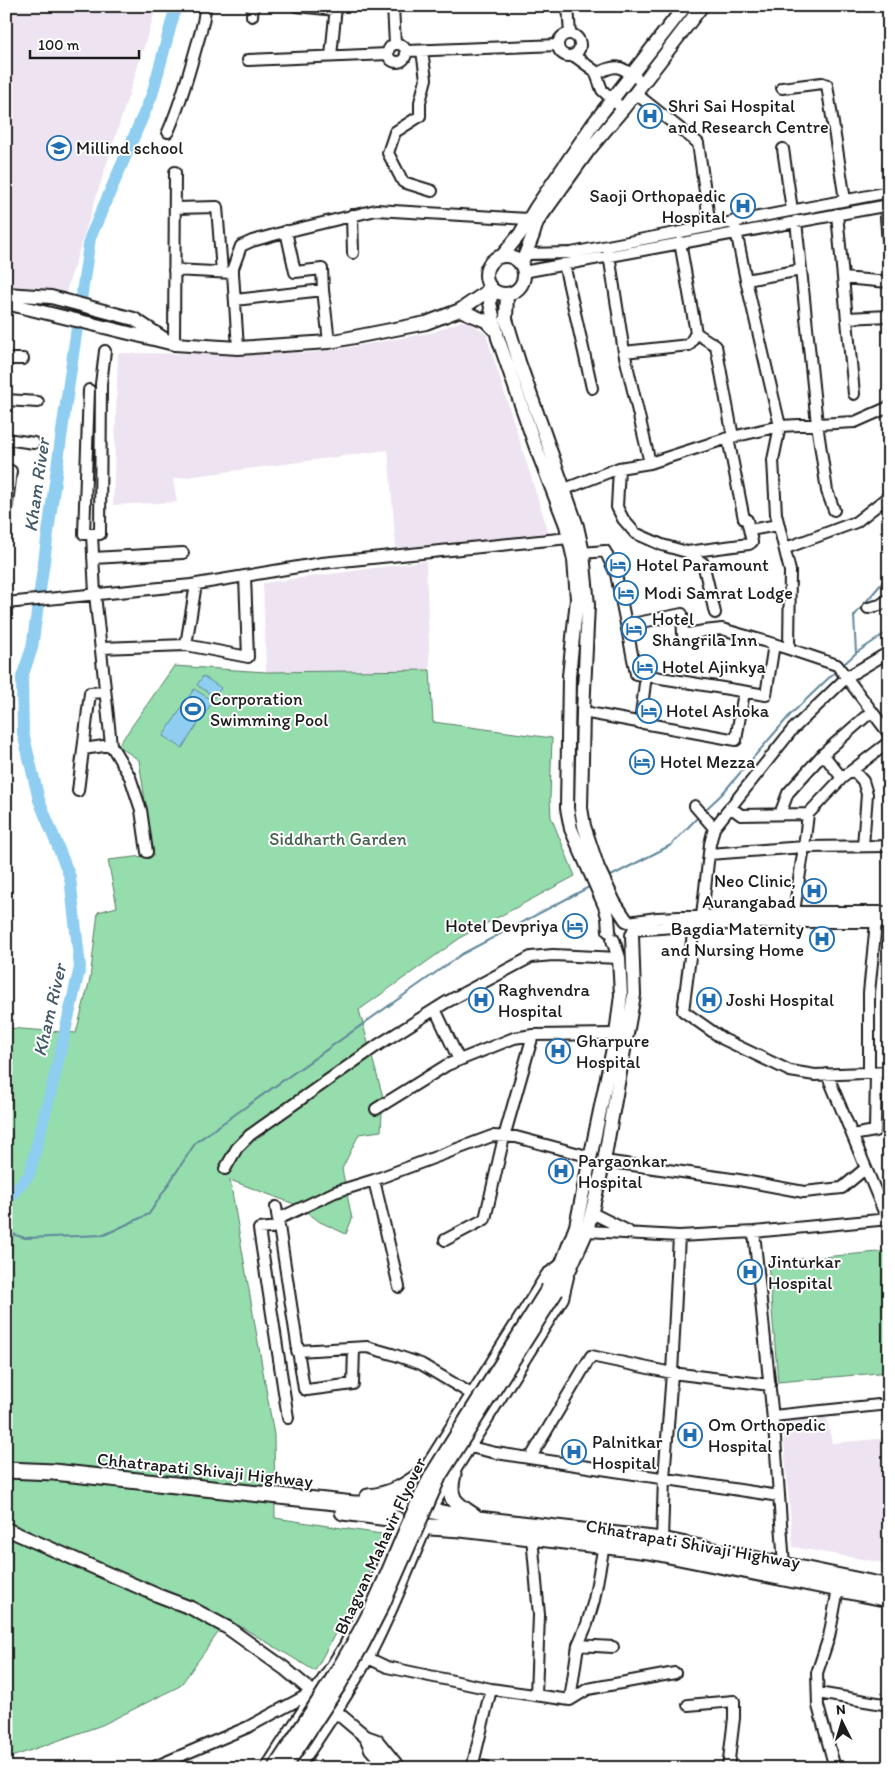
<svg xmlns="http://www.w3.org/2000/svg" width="895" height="1774" viewBox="0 0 895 1774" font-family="Itim,sans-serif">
<rect width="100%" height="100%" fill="#fff"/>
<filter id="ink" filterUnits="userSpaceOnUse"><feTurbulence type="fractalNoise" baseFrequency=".02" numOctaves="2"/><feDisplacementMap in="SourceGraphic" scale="10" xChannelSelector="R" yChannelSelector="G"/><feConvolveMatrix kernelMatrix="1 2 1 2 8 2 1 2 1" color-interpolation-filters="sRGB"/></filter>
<g filter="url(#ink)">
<path fill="#eee4f1" d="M 6,6 L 157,6 L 65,295 L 6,289 Z
M 461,321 L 471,323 L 486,334 L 549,534 L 396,548 L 388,450 L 173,479 L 177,502 L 113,505 L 118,353 L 212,354 L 304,353 L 336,350 L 434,332 Z
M 426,561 L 430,670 L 266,672 L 263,583 Z
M 826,1415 L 832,1443 L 889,1438 L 889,1564 L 793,1547 L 782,1419 Z"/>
<path fill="#95ddac" stroke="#587c64" d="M 174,666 L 266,672 L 430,670 L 433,722 L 552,738 L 550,798 L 551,817 L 575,876 L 463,936 L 359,1010 L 383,1097 L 381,1131 L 359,1134 L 342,1169 L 352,1219 L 346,1234 L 320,1222 L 297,1205 L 230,1180 L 274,1435 L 275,1518 L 388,1535 L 315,1671 L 228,1619 L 180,1686 L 102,1725 L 6,1759 L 6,1035 L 8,1028 L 76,1033 L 90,979 L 98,912 L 117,907 L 108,860 L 153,855 L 139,760 L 118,746 Z
M 889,1251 L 889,1372 L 778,1382 L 768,1262 Z"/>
<path fill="#8fcef0" stroke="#61879b" d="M 203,676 L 221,688 L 215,697 L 197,685 Z
M 194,689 L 213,701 L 182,748 L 163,736 Z"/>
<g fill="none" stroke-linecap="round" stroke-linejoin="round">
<path stroke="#61879b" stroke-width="2" d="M 856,653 L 889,631
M 842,666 L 856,653 L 854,616 L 888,576 L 889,570
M 704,811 L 721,795 L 791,714 L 836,671
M 609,877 L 671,845 L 699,816
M 6,1232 L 25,1238 L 104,1235 L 149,1214 L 196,1142 L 462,954 L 591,886"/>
<path stroke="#8fcef0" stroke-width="12" d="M 6,1201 L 29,1175 L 54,1079 L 80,967 L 70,877 L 39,800 L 23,733 L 22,677 L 32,648 L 64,417 L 90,238 L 152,95 L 176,6"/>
<defs>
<path id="minor" d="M 297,6 L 336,10
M 393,6 L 395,44
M 568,6 L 570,34
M 252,16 L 253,6
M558 45a11 11 0 1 1 22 0a11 11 0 1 1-22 0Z
M388 53a9 9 0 1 1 18 0a9 9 0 1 1-18 0Z
M 407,51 L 558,45
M 422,51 L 426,79 L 420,102 L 420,116 L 395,132 L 388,153 L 403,182 L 432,191
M 573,55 L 595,71 L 602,90 L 623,109
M 331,56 L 336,6
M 248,60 L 388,54
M 597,74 C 616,63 621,66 638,79
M 782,88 L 822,83 L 827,85 L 845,200
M 635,93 L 698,143 L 710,226
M 168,132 C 180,105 188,77 196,48 C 200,34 205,21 205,6
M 783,149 L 792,210
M 885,205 L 889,255
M 175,208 L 217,207 L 222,272
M 837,214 L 854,394
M 352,215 L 353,253
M 734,221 L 746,280 L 780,426 L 773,460 L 776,514 L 790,571 L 789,648
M 796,221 L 817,424 L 827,491 L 834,510
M 286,231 L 295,272 L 322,269 L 323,290
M 608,248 L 624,352 L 650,463
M 525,254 L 571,253 L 889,192
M 564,264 L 592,388
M 174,270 L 233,273 L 233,268 L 241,246 L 252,241 L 281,233 L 376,210 L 528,219
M 523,272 L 889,205
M 233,273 L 238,348
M 843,278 L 889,282
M 746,280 L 801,270
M 235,300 L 323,290 L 329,342
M 847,318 L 889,316
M 696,333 L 716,346 L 733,437
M 174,344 L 175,172
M 624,352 L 689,345 L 696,333 L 680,242
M 6,359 L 23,359
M 89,390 L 84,534 L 100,534 L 101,384 L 105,351
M 6,400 L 38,402
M 6,439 L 34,443
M 619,468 L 617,507 L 623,519 L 635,533 L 662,545 L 687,552 L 703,563 L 715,613
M 6,471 L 11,471 L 6,512
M 565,489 L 619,468 L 650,463 L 728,438 L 780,426 L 855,422 L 889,407
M 750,530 L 778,525
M 92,534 L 95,594 L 111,745 L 130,777 L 141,810 L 147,852
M 786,548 L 856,522 L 889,496
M 687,552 L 749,544 L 752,542 L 747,520 L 744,519 L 728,438
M 583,553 L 605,551 L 616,574 L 636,674 L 766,695 L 774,644 L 837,665 L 889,734
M 93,558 L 183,553
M 6,603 L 191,585 L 322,563 L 569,538
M 868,608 L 880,605 L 889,599
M 627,625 L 682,614 L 683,635 L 704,631 L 722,629 L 774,644
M 186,645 L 248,657 L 245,576
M 101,648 L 186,645 L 196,584
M 583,712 L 736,740 L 744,692
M 640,723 L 646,675
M 83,749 L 111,745
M 823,754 L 842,778
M 853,770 L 863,781 L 867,794 L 863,846
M 78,791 L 90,693 L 105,692
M 695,806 L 714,828
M 730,807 L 741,815 L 808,814
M 780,814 L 788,793 L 823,754 L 872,711
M 709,854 L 804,847 L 889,846
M 793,918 L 804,847 L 808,814 L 842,778 L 889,742
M 628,922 L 657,918 L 794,912 L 889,912
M 701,925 L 710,844 L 714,828 L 792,730 L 847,677 L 889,652
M 694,926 L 683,1011 L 723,1039 L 790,1071 L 815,1075 L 889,1072
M 633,930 L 701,925 L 792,922 L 889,922
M 435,1009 L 459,1060
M 869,1073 L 869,993 L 876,922
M 827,1074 L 887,1219
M 376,1109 L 447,1065 L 514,1038 L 533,1035 L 616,1034
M 852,1135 L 875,1131 L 876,1073
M 604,1161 L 739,1180 L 804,1192 L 842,1188 L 866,1168
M 225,1169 L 237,1148 L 250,1135 L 378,1045 L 445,1003 L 531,957 L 553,955 L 619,958
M 374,1180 L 399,1287
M 276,1207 L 304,1389 L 307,1390 L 353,1384 L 354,1348
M 592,1213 L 628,1231
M 278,1219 L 335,1192 L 374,1180 L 492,1136 L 516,1137 L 591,1157
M 279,1227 L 259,1229 L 288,1418
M 587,1231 L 679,1236 L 754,1232 L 889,1219
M 754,1232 L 775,1439 L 784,1565
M 445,1240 L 485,1219 L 504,1137 L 533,1035
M 297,1351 L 367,1347 L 392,1354 L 421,1364 L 473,1395
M 773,1416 L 889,1404
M 470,1447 L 496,1453 L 779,1496
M 531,1457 L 591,1356 L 672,1373 L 770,1385
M 406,1499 L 547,1274 L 560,1265
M 432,1507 L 563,1298 L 568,1277
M 532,1537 L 539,1615 L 536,1695
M 662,1540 L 664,1478 L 672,1373 L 679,1236
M 578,1645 L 613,1647
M 368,1658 L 387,1667 L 491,1689 L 570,1700 L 578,1645 L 587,1624 L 594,1600 L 604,1545
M 818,1693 L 889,1705
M 570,1700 L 588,1689 L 675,1673
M 688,1705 L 734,1701 L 734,1718 L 728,1768
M 473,1764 L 490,1768
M 152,1768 L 248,1727 L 313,1692
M 266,1768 L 345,1645 L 366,1603 L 399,1526
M 298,1768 C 323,1732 347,1696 368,1658 C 390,1617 406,1574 424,1532
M 472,1768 L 491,1689
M 835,1768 L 818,1706 L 817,1673 L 829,1637 L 838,1589"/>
<path id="major" d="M 502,256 L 520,234 L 535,209 L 593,124 L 685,6
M486 275a19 19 0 1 1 38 0a19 19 0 1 1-38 0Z
M 521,265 L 533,235 L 537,222 L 588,151 L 623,109 L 702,6
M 492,289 L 490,303 L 498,338 L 535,445 L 566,525 L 574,560 L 577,599 L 569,676 L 567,808 L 571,829 L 605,906 L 608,917 L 609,931
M 6,294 L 51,297 L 134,319 L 166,340
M 507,294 L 506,319 L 519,362 L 577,526 L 583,553 L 588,605 L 583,712 L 581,808 L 584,826 L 598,868 L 614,902 L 626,920
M 6,303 L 174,344 L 238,348 L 329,342 L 426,323 L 460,310 L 485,293 L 490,287
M 460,310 L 486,321 L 497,332
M 548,1288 L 562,1263 L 576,1226 L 616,1034 L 621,995 L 619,958 L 613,940
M 557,1291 L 570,1269 L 587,1231 L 604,1161 L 634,995 L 632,935
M 6,1529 L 157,1595 L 191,1608 L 228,1628 L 284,1668 L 366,1737 L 377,1741 L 399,1768
M 366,1737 L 371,1749 L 388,1768"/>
<path id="highway" d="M 6,1470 L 54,1472 L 354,1504 L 400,1503
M 453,1474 C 447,1499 454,1503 474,1516
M 368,1497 C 391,1495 408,1485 425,1471
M 433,1511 L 460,1517 L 662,1540 L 889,1587
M 343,1512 L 396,1519
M 430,1527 L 461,1529 L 649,1551 L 889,1599"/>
</defs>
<use href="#minor" stroke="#1c1c1c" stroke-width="14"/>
<use href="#major" stroke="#1c1c1c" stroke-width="16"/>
<use href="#highway" stroke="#1c1c1c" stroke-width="19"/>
<use href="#minor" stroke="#fff" stroke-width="10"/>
<use href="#major" stroke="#fff" stroke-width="12"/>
<use href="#highway" stroke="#fff" stroke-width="15"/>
<defs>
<path id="major-bridge" d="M 274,1768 C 309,1715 345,1662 373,1605 C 394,1561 409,1515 433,1472 L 548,1288
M 285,1768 L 339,1686 L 362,1646 L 383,1605 L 440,1476 L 557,1291"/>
</defs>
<use href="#major-bridge" stroke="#1c1c1c" stroke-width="16" stroke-linecap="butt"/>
<use href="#major-bridge" stroke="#fff" stroke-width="12"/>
</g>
</g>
<defs>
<symbol id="hospital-ring" viewBox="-11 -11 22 22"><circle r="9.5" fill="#fff" stroke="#1f6fb2" stroke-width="1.5"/><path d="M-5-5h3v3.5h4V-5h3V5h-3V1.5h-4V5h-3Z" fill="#1f6fb2"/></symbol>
<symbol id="university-ring" viewBox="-11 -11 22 22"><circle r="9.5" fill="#fff" stroke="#1f6fb2" stroke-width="1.5"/><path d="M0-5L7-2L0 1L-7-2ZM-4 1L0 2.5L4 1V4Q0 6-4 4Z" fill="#1f6fb2"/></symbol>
<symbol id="hotel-ring" viewBox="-11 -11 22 22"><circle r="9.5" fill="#fff" stroke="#1f6fb2" stroke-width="1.5"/><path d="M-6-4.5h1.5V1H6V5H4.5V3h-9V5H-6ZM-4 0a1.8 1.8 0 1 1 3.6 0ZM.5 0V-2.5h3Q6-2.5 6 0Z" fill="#1f6fb2"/></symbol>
<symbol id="stadium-ring" viewBox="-11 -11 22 22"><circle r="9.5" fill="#fff" stroke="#1f6fb2" stroke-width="1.5"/><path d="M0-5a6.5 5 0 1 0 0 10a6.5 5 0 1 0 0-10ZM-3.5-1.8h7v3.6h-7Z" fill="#1f6fb2"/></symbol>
</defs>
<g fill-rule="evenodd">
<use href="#hospital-ring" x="636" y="102" width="28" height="28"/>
<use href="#university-ring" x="45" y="134" width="28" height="28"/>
<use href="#hospital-ring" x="729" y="192" width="28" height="28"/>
<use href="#hotel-ring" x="604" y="551" width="28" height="28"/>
<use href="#hotel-ring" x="612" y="579" width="28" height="28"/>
<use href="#hotel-ring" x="620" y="615" width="28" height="28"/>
<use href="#hotel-ring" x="631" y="653" width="28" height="28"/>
<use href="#stadium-ring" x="179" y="695" width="28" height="28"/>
<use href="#hotel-ring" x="635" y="697" width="28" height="28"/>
<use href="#hotel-ring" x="628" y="748" width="28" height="28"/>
<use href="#hospital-ring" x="800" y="877" width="28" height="28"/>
<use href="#hotel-ring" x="561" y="912" width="28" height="28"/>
<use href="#hospital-ring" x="808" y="925" width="28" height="28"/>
<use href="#hospital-ring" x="467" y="986" width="28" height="28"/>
<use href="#hospital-ring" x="695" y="986" width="28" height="28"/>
<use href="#hospital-ring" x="544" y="1037" width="28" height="28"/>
<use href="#hospital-ring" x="547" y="1157" width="28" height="28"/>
<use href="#hospital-ring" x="736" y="1258" width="28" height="28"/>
<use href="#hospital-ring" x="676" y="1421" width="28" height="28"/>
<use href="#hospital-ring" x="560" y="1438" width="28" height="28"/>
</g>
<g text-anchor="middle" stroke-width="4" stroke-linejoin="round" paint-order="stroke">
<g font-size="18" fill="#1c1c1c" stroke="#fff" text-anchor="start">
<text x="668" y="112">Shri Sai Hospital<tspan x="668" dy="21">and Research Centre</tspan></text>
<text x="76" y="154">Millind school</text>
<text x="726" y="202" text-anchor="end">Saoji Orthopaedic<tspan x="726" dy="21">Hospital</tspan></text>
<text x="636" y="571">Hotel Paramount</text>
<text x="644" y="599">Modi Samrat Lodge</text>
<text x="652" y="625">Hotel<tspan x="652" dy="21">Shangrila Inn</tspan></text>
<text x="662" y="673">Hotel Ajinkya</text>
<text x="210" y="705">Corporation<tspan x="210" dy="21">Swimming Pool</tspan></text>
<text x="666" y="717">Hotel Ashoka</text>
<text x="660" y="768">Hotel Mezza</text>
<text x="796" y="887" text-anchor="end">Neo Clinic,<tspan x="796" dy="21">Aurangabad</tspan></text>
<text x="558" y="932" text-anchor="end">Hotel Devpriya</text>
<text x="804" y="935" text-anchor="end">Bagdia Maternity<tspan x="804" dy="21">and Nursing Home</tspan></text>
<text x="498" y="996">Raghvendra<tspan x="498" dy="21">Hospital</tspan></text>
<text x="726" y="1006">Joshi Hospital</text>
<text x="576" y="1047">Gharpure<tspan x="576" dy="21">Hospital</tspan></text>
<text x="578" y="1167">Pargaonkar<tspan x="578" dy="21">Hospital</tspan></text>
<text x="768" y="1268">Jinturkar<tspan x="768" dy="21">Hospital</tspan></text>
<text x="708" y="1431">Om Orthopedic<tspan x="708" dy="21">Hospital</tspan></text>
<text x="592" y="1448">Palnitkar<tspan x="592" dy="21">Hospital</tspan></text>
</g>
<g font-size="18" fill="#46604e" stroke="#fff">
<text x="338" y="845">Siddharth Garden</text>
</g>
<g font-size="18" fill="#1c1c1c" stroke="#fff">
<text transform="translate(205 1470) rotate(6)" y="6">Chhatrapati Shivaji Highway</text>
<text transform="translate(693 1544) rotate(10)" y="6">Chhatrapati Shivaji Highway</text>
<text transform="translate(380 1546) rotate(-65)" y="6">Bhagvan Mahavir Flyover</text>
</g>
<g font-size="19" font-style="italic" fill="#445a66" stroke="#fff">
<text transform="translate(36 485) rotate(-82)" y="7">Kham River</text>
<text transform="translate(49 1010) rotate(-77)" y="7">Kham River</text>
</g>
</g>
<rect width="895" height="1774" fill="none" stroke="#fff" stroke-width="25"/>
<rect x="12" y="12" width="870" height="1749" fill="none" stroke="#1c1c1c" stroke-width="2" filter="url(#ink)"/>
<g transform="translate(842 1722) rotate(355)" stroke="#ffffff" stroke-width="4" paint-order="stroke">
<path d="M0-4L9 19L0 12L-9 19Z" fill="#1c1c1c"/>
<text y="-8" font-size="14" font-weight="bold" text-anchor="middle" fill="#1c1c1c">N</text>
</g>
<path d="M30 50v8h109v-8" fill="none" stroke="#1c1c1c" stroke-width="2.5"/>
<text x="38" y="50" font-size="15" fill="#1c1c1c" stroke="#ffffff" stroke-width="4" paint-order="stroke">100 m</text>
</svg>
